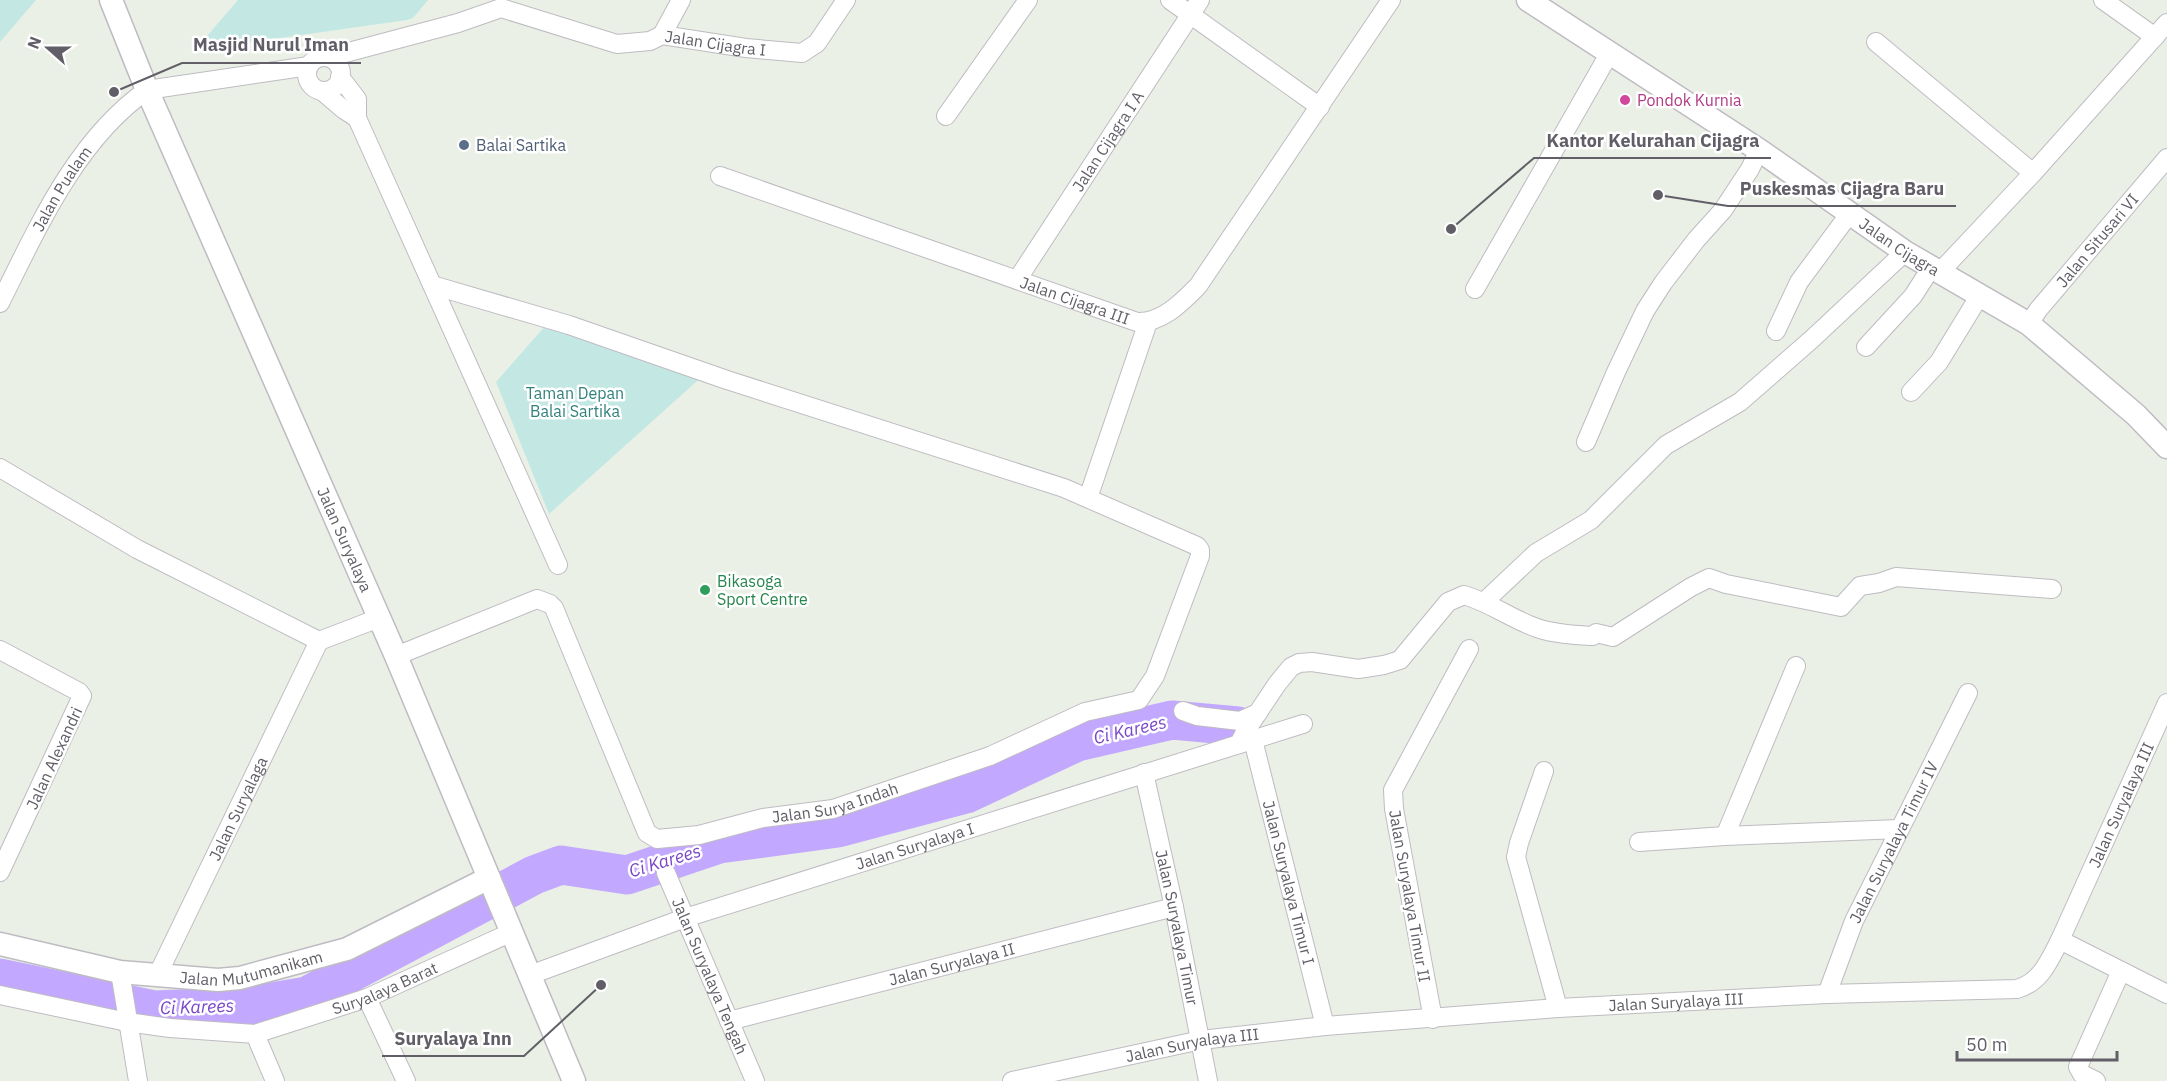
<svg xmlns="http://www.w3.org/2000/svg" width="2167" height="1081" viewBox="0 0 2167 1081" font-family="'IBM Plex Sans',sans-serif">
<rect width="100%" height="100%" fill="#eaf0e6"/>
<path fill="#c3e8e4" d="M 0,0 L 36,0 L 0,42 Z
M 238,0 L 428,0 L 413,18 L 407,20 L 195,50 Z
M 546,325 L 706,373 L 549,514 L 496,382 Z"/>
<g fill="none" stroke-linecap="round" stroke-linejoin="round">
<path stroke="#c3a8ff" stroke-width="39" d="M 0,978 L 155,1010 L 248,1006 L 307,996 L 534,875 L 561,865 L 627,875 L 719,844 L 838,828 L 966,794 L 1077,742 L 1172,720 L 1238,726"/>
<defs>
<g id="minor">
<path d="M 1170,0 L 1320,107"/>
<path d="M 2103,0 L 2155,37"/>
<path d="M 662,35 L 681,0"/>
<path d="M 1876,42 L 2033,173"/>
<path id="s1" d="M 330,57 L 458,23 L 501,8 L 617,44 L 650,41 L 662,35 L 746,48 L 802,53 L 817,43 L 846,0"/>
<circle cx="324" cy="74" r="17"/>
<path d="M 340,77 L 357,99 L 357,118 L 558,565"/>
<path d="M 322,91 L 343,109 L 357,118"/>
<path d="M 946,116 L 1028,0"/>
<path id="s2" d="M 720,176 L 1137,322 C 1162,323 1181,303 1198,286 L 1391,0"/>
<path d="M 1939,273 L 2033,173 L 2167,23"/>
<path id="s3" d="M 1017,280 L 1200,0"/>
<path d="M 1475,289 L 1609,54"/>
<path id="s4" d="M 0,303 C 38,227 76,140 147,90 L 309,66"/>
<path id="s5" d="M 2029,324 L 2038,310 L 2167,158"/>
<path d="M 1776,331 L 1799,282 L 1850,213"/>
<path d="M 1866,347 L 1913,296 L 1931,268"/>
<path d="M 1911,392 L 1939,362 L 1980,295"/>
<path d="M 1586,442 L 1616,372 L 1645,311 L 1663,283 L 1696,240 L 1723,210 L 1750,169 L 1759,150"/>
<path d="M 0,468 L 137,549 L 319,641 L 379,618"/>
<path d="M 1088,498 L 1148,322"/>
<path d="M 1485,601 L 1536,553 L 1591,520 L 1666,445 L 1740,402 L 1812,339 L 1905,252"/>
<path d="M 0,650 L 79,692 L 82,696 L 0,872"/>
<path id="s6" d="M 396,656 L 537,599 L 550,604 L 554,608 L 647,833 L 657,839 L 699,835 L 763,818 L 833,809 L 990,756 L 1085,712 L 1139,700 L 1155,676 L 1200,556 L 1200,550 L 1197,546 L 1064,488 L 727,380 L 569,325 L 432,285"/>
<path d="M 1183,711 L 1197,716 L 1240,721 L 1258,713"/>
<path id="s7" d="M 1253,740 L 1325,1026"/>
<path d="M 1239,744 L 1245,732 L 1277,684 L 1291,667 L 1299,663 L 1312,662 L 1358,669 L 1384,665 L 1400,660 L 1448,602 L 1464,595 C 1491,603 1511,619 1537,628 C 1554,634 1575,635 1593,636 L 1596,633 L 1613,637 L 1691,587 L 1709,578 L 1726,584 L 1841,607 L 1860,586 L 1879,583 L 1896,577 L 2052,589"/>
<path d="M 1544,771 L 1519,843 L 1516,857 L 1558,1008"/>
<path id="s8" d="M 1144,773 L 1174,907 L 1208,1081"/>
<path d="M 1725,836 L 1796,666"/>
<path d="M 1639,842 L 1725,836 L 1899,829"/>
<path id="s9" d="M 666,873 L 755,1081"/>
<path d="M 2060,940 L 2167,994"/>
<path d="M 120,972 L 138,1081"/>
<path id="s10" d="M 530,975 L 685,918 L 1303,724"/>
<path id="s11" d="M 157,976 L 319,641"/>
<path id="s12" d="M 1827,994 L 1854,921 L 1968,693"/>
<path id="s13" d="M 0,995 L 127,1022 L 170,1028 L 255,1034 L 367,998 L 512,932"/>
<path d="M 367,998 L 406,1081"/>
<path d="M 1433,1019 L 1394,809 L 1393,790 L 1469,649"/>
<path id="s14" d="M 729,1021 L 1174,907"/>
<path d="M 255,1034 L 275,1081"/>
<path id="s15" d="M 1012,1081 L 1201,1040 L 1325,1026 L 1558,1008 L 1827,994 L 2017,989 C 2041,982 2049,961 2060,940 L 2167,703"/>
<path d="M 2096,1081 L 2082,1074 L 2078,1067 L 2121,971"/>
</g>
<g id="tertiary">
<path id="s16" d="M 111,0 L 147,90 L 396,656 L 574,1081"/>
<path id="s17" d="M 1528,0 L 1759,150 L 1905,252 L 2029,324 L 2136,415 L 2167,447"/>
<path id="s18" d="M 0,944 L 120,972 L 218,980 L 240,978 L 347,949 L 489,878"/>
</g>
</defs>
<use href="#minor" stroke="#bfbbc2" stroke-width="20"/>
<use href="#tertiary" stroke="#bfbbc2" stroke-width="25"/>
<use href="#minor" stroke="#fff" stroke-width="18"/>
<use href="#tertiary" stroke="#fff" stroke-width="22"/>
</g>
<circle fill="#d1479c" stroke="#fff" stroke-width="2" cx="1625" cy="100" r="6"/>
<circle fill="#5c6f8a" stroke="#fff" stroke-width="2" cx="464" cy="145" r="6"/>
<circle fill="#2e9e5b" stroke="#fff" stroke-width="2" cx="705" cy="590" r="6"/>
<g text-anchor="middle" stroke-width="5" stroke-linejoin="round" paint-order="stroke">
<g font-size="16" fill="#625e67" stroke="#fff">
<text dy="6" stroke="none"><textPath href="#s1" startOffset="400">Jalan Cijagra I</textPath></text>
<text dy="6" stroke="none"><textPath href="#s3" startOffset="166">Jalan Cijagra I A</textPath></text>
<text dy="6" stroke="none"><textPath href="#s4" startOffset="130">Jalan Pualam</textPath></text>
<text dy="6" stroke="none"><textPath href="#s5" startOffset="108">Jalan Situsari VI</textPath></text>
<text dy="6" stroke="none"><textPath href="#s17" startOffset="446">Jalan Cijagra</textPath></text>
<text dy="6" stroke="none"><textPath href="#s2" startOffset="376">Jalan Cijagra III</textPath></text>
<text dy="6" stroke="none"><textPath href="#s16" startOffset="588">Jalan Suryalaya</textPath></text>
<text transform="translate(54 758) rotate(-65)" y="6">Jalan Alexandri</text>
<text dy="6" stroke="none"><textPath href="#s6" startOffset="609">Jalan Surya Indah</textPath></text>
<text dy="6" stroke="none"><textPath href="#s15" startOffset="1227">Jalan Suryalaya III</textPath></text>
<text dy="6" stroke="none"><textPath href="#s11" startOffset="186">Jalan Suryalaga</textPath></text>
<text dy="6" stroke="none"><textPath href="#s12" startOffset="166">Jalan Suryalaya Timur IV</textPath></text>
<text dy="6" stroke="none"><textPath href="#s10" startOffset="406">Jalan Suryalaya I</textPath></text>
<text dy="6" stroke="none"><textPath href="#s7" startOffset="147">Jalan Suryalaya Timur I</textPath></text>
<text transform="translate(1410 896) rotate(80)" y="6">Jalan Suryalaya Timur II</text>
<text dy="6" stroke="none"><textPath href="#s8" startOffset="158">Jalan Suryalaya Timur</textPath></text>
<text dy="6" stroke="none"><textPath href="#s14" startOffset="230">Jalan Suryalaya II</textPath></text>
<text dy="6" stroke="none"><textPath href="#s18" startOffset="256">Jalan Mutumanikam</textPath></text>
<text dy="6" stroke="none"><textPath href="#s9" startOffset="112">Jalan Suryalaya Tengah</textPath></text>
<text dy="6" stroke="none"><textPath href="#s13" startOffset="396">Suryalaya Barat</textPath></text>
<text dy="6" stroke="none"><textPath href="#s15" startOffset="670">Jalan Suryalaya III</textPath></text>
<text dy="6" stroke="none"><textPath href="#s15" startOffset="184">Jalan Suryalaya III</textPath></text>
</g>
<g font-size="16" fill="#b23c85" stroke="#fff" text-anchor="start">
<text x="1637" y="106">Pondok Kurnia</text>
</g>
<g font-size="16" fill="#4e5e75" stroke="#fff" text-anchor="start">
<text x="476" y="151">Balai Sartika</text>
</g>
<g font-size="16" fill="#32827c" stroke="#fff">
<text x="575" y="399">Taman Depan<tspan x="575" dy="18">Balai Sartika</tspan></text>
</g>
<g font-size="16" fill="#27864d" stroke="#fff" text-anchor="start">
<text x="717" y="587">Bikasoga<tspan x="717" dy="18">Sport Centre</tspan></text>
</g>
<g font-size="18" font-style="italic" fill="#7946c7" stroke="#fff">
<text transform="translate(1130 730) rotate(-13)" y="6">Ci Karees</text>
<text transform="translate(665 861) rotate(-17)" y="6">Ci Karees</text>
<text transform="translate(197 1007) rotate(-2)" y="6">Ci Karees</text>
</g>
</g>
<path fill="none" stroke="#625e67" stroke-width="2" d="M114 92L182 63H361M1451 229L1534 158H1771M1658 195L1728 206H1956M601 985L524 1056H382"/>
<g fill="#625e67" stroke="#fff" stroke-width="2">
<circle cx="114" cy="92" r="6"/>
<circle cx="1451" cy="229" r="6"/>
<circle cx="1658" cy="195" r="6"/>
<circle cx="601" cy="985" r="6"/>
</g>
<g font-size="18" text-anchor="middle" font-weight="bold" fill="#625e67" stroke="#fff" stroke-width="5" stroke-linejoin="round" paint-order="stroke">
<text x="271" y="51">Masjid Nurul Iman</text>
<text x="1653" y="147">Kantor Kelurahan Cijagra</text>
<text x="1842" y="195">Puskesmas Cijagra Baru</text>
<text x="453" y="1045">Suryalaya Inn</text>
</g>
<g transform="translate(48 48) rotate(291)" stroke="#ffffff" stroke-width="4.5" paint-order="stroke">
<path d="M0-4.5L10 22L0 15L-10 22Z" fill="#625e67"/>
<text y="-9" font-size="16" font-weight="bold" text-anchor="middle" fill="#625e67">N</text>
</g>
<path d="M1957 1051v9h160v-9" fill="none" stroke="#625e67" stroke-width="3"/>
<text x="1966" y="1051" font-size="18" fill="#625e67" stroke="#ffffff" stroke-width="4.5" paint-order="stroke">50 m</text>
</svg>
